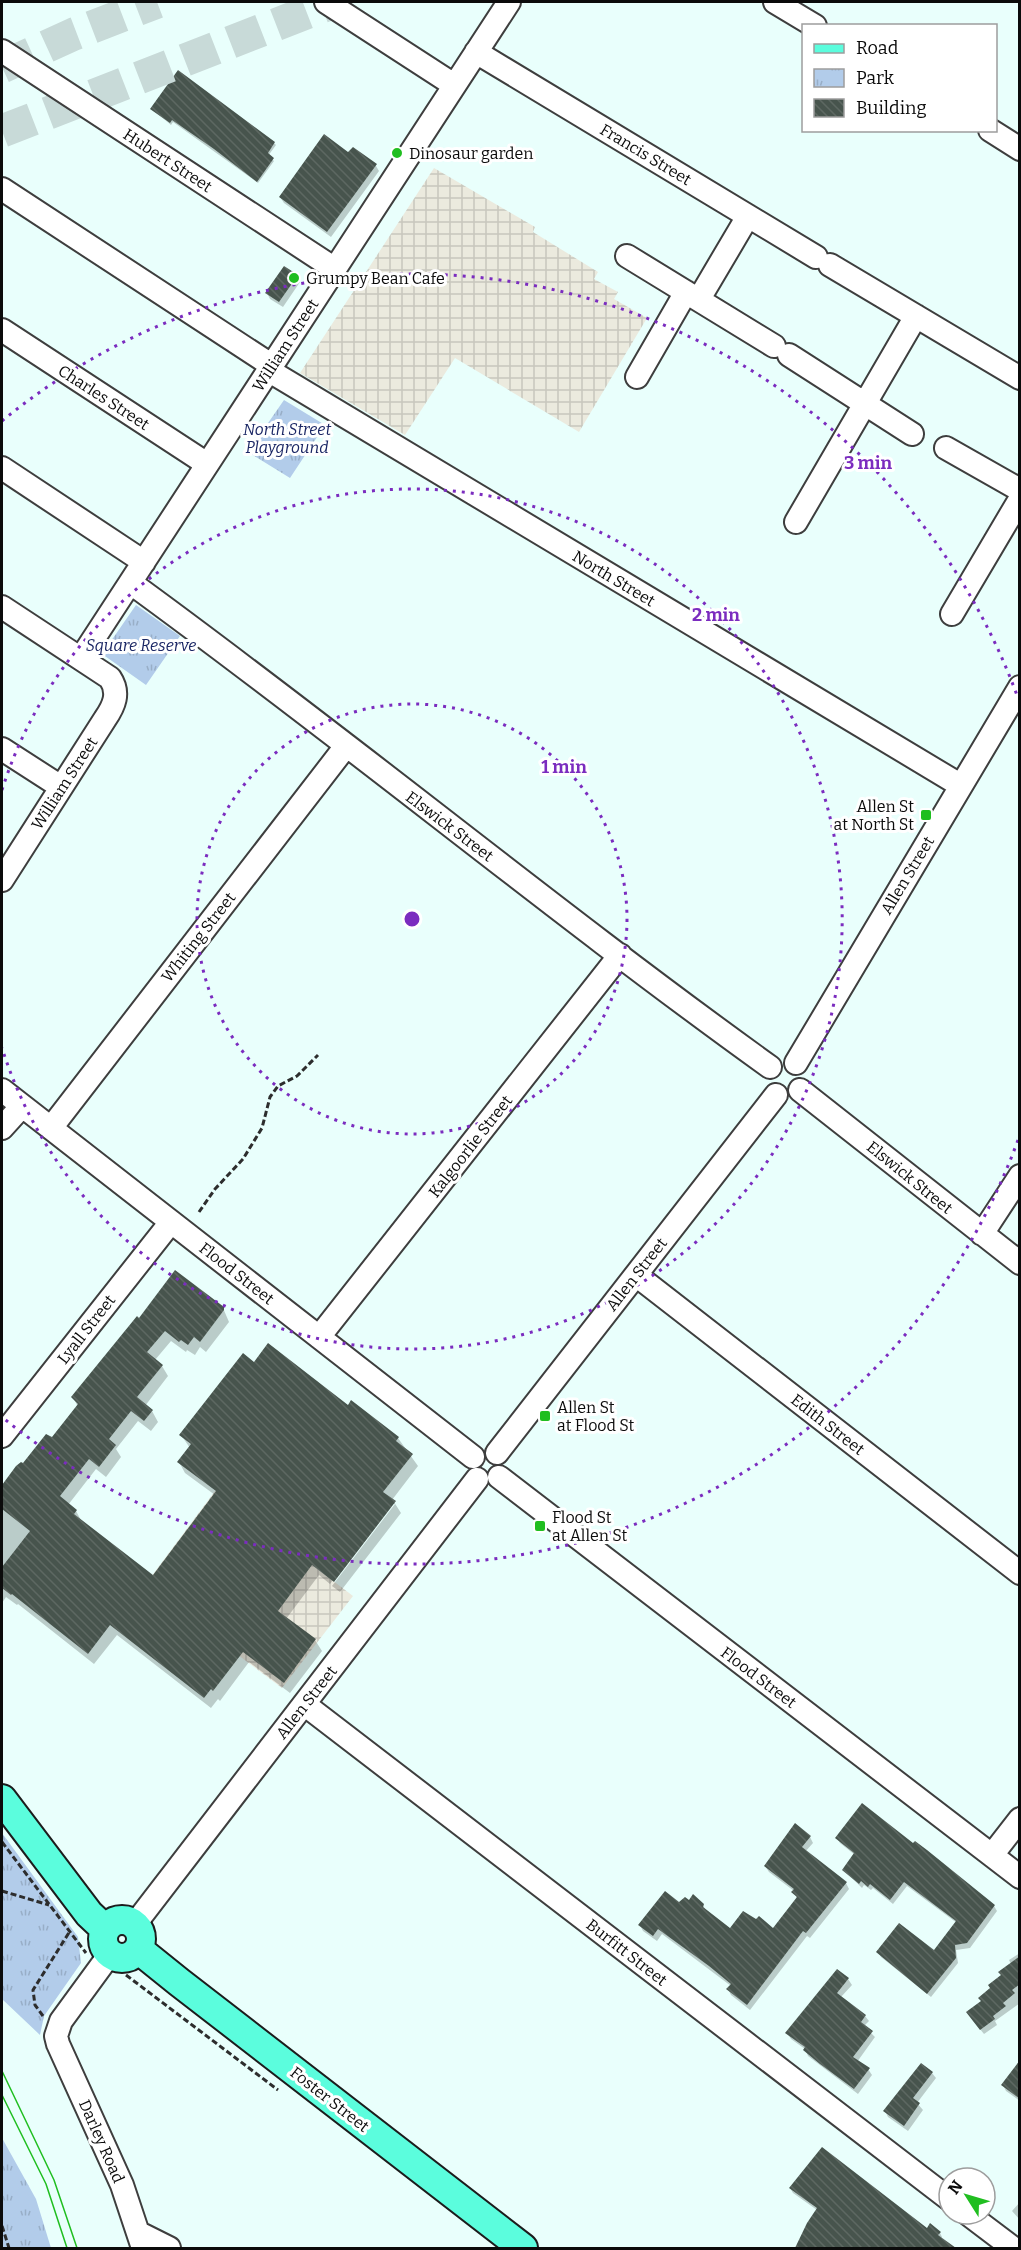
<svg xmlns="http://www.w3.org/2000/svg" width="1021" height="2250" viewBox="0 0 1021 2250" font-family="Bitter,serif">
<defs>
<pattern id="industrial-grid" width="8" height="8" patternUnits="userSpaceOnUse" patternTransform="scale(1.5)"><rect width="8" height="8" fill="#ebeade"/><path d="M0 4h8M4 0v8" fill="none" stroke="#c8c7bd"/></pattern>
<pattern id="park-tufts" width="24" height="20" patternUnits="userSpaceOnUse" patternTransform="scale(1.5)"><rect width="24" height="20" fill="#b2ccea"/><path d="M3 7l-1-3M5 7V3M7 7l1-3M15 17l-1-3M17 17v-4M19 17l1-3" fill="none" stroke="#98aec7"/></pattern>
<pattern id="building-back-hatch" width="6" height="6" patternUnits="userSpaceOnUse" patternTransform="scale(1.5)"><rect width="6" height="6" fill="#47544d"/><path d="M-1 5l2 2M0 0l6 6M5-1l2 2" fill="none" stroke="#5d6862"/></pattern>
</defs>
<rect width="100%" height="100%" fill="#e9fffc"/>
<path fill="url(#industrial-grid)" d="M 434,168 L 535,227 L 533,232 L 598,272 L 594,279 L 618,292 L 614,299 L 647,318 L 579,432 L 455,358 L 405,435 L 300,373 Z
M 215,1491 L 353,1596 L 282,1688 L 145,1585 Z"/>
<path fill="url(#park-tufts)" d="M 284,400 L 325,425 L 290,478 L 248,452 Z
M 136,605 L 180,636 L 146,685 L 102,654 Z
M 2,1833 L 78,1937 L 81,1963 L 44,2016 L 40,2035 L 2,1999 Z
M 2,2138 L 36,2199 L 51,2248 L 2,2248 Z"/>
<path fill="#0003" d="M 152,109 L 274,143 L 276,145 L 268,156 L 274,161 L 258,183 L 173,122 L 171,125 Z
M 349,154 L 376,166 L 379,171 L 331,237 L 284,203 L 280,197 Z
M 296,276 L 300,282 L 283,307 L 270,299 L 267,293 Z
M 223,1308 L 229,1322 L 206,1352 L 200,1347 L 195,1355 L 187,1350 L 186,1352 L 171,1341 L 155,1360 L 162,1366 L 168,1376 L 145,1406 L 152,1411 L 158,1422 L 151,1431 L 138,1421 L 116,1449 L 121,1457 L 106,1477 L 96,1469 L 68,1505 L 76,1511 L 82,1522 L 153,1578 L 215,1495 L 185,1473 L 179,1462 L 190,1448 L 181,1435 L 254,1364 L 348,1407 L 398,1438 L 418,1466 L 392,1500 L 394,1502 L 401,1513 L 340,1592 L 332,1586 L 395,1504 L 392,1504 L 330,1584 L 319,1575 L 286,1619 L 315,1640 L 322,1651 L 290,1693 L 249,1662 L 220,1701 L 218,1699 L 211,1708 L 117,1635 L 94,1664 L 18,1604 L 17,1605 L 6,1597 L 2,1603 L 2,1499 L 6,1494 L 2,1487 L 17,1467 L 23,1466 L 53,1439 L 78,1407 L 73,1397 L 137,1318 Z
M 810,1837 L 813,1843 L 805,1852 L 846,1883 L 849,1889 L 810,1938 L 807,1936 L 750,2010 L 731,1995 L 728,1989 L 731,1986 L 662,1934 L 657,1941 L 643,1931 L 640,1925 L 679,1904 L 703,1905 L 706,1911 L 731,1930 L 773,1930 L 797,1899 L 794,1891 L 769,1872 L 765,1866 Z
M 837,1838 L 913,1845 L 927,1852 L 994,1906 L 997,1911 L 970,1948 L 956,1950 L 958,1963 L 931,1997 L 881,1957 L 878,1952 L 935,1952 L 957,1923 L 907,1886 L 893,1904 L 873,1888 L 871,1890 L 864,1885 L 862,1888 L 844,1870 L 855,1855 L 840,1843 Z
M 1020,1953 L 1020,2003 L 995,2021 L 997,2025 L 984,2034 L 971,2018 L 1011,1964 L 1009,1960 Z
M 848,1979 L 852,1985 L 841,1997 L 865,2016 L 869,2021 L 864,2026 L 875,2037 L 857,2062 L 868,2069 L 872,2075 L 858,2094 L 808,2056 L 805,2049 L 791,2039 L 787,2033 Z
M 1020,2072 L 1020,2101 L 1006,2091 L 1003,2085 Z
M 932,2073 L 936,2078 L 917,2103 L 923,2110 L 908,2131 L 888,2117 L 885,2111 Z
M 790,2188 L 940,2233 L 942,2237 L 941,2239 L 953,2248 L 844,2248 L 833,2240 L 827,2248 L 797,2248 L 808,2223 L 817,2210 L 793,2193 Z
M 1020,2202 L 1020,2220 L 1012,2211 Z"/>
<path fill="url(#building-back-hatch)" d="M 178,70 L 275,142 L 268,153 L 274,158 L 257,182 L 214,149 L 172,120 L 170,123 L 150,109 Z
M 324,134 L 348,152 L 353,147 L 377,164 L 327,232 L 279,197 Z
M 284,266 L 298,275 L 279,302 L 265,293 Z
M 175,1270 L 224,1307 L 224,1310 L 200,1342 L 194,1337 L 188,1345 L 181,1340 L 179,1342 L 165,1331 L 147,1352 L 163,1365 L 137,1397 L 153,1410 L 144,1421 L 131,1411 L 109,1439 L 116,1445 L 99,1467 L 89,1459 L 60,1496 L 77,1510 L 74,1514 L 153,1575 L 216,1491 L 177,1462 L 191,1444 L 179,1435 L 243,1353 L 254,1362 L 268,1343 L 348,1405 L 351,1400 L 399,1437 L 396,1441 L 413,1454 L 383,1492 L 396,1501 L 334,1582 L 312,1565 L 278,1611 L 316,1639 L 284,1683 L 243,1652 L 213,1691 L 211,1689 L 204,1698 L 110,1625 L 88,1654 L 12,1594 L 11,1595 L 2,1588 L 2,1567 L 30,1531 L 2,1509 L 2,1485 L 16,1466 L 21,1462 L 23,1463 L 46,1434 L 52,1437 L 78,1404 L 71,1397 L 137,1316 L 139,1318 Z
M 862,1803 L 913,1843 L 915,1841 L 927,1850 L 995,1905 L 967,1943 L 955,1945 L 956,1958 L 927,1994 L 876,1952 L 899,1923 L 934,1950 L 956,1921 L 904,1882 L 890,1900 L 870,1884 L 868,1887 L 861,1881 L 859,1884 L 842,1870 L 854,1853 L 835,1838 Z
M 795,1823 L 811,1836 L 802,1847 L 847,1882 L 806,1933 L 803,1931 L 747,2005 L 726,1989 L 731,1984 L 709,1966 L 658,1929 L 653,1936 L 638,1925 L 665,1891 L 679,1902 L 685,1897 L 689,1900 L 693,1894 L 704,1904 L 703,1907 L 730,1928 L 743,1911 L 756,1919 L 759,1916 L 773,1928 L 797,1897 L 791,1892 L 794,1889 L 764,1866 Z
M 1020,1956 L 1020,1984 L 1012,1990 L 1015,1993 L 1003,2003 L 1006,2006 L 993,2016 L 995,2019 L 980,2030 L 966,2012 L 981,2001 L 978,1998 L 990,1988 L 988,1985 L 1001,1975 L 998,1972 Z
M 837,1969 L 849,1978 L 837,1993 L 866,2015 L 861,2022 L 873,2031 L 853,2057 L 870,2068 L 854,2089 L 820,2064 L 803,2050 L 805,2047 L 785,2033 Z
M 1020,2060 L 1020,2099 L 1001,2085 Z
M 921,2063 L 933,2072 L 913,2098 L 920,2103 L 904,2126 L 883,2111 Z
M 822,2147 L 927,2228 L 930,2223 L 941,2232 L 938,2235 L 956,2248 L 795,2248 L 807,2223 L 817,2208 L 789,2188 Z"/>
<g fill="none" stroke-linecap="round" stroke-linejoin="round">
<path stroke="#c8dad8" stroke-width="33" stroke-dasharray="33 16" stroke-linecap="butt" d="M 2,67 L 74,34 L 157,2
M 2,131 L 334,2"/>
<defs>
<path id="minor" d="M 326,2 L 454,85
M 775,2 L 815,26
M 2,51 L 335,269
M 476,52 L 816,257
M 990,130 L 1020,149
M 2,189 L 271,365
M 627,256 L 774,346
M 830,265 L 1020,378
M 699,299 L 748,216
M 2,330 L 207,464
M 789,355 L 912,434
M 268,370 L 960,785
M 637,377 L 686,292
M 946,448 L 1020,490
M 2,468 L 144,562
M 796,522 L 916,316
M 131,583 C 347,740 553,911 770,1067
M 2,607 L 110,678 C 120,693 114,706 105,719 L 2,880
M 952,614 L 1020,499
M 81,658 L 509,2
M 2,749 L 61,787
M 796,1063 L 1020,687
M 2,1090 L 473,1457
M 800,1090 L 1020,1263
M 2,1128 L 22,1106
M 51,1128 L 346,746
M 982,1234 L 1020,1176
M 636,1275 L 1020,1573
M 319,1337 L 620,955
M 2,1436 L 171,1222
M 497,1453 L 776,1095
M 499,1477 L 1020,1877
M 304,1704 L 949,2199
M 992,1855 L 1020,1819
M 135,1924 L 477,1479
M 110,1954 L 61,2021 L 56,2036 L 58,2044 L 122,2185 L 143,2248
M 968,2214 L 1013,2248
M 139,2233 L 169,2248"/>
<path id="major" d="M 2,1799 L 89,1914 L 105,1929
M103 1939a19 19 0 1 1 38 0a19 19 0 1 1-38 0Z
M 138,1949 L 179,1982 L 523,2248"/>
</defs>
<use href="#minor" stroke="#3e3e3e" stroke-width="26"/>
<use href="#major" stroke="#1c1c1c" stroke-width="32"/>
<path stroke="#2d2d2d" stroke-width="3" stroke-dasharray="6 3" stroke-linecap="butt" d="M 199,1212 L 215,1189 L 243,1159 L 262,1128 L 270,1097 L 278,1086 L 297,1076 L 318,1055
M 2,1842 L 86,1953
M 2,1891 L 49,1905
M 126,1975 L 278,2090
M 43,2016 L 35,2005 L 33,1990 L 70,1931
M 2,2226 L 9,2248"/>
<use href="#minor" stroke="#fff" stroke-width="22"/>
<use href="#major" stroke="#5bfddd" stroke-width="28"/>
<path stroke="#20be20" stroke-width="1.5" d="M 2,2071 L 54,2180 L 77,2248
M 2,2095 L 46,2184 L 67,2248"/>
</g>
<g fill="none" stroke="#7b2cbf" stroke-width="3" stroke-dasharray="3 6">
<circle cx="412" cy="919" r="215"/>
<path d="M2 790A430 430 0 1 1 2 1048"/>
<path d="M1018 1140A645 645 0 0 1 2 1417M2 421A645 645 0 0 1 1018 698"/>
</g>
<g fill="#20be20" stroke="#fff" stroke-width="2">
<circle cx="397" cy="153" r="6"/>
<circle cx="294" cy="278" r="6"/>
<rect x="920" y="809" width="12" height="12" rx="3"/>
<rect x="539" y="1410" width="12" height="12" rx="3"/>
<rect x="534" y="1520" width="12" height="12" rx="3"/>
</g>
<g text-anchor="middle" stroke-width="6" stroke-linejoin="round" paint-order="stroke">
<g font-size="16" fill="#0b0b0b" stroke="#fff" text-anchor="start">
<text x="409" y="159">Dinosaur garden</text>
<text x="306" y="284">Grumpy Bean Cafe</text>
<text x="914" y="812" text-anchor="end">Allen St<tspan x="914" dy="18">at North St</tspan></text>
<text x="557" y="1413">Allen St<tspan x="557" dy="18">at Flood St</tspan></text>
<text x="552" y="1523">Flood St<tspan x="552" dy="18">at Allen St</tspan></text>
</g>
<g font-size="16" fill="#0b0b0b" stroke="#fff">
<text transform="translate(646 154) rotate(31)" y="6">Francis Street</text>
<text transform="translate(168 160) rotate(33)" y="6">Hubert Street</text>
<text transform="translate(285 345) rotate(-57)" y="6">William Street</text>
<text transform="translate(104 397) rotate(33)" y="6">Charles Street</text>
<text transform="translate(614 578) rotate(31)" y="6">North Street</text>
<text transform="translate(64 783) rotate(-57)" y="6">William Street</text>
<text transform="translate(450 826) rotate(37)" y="6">Elswick Street</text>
<text transform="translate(907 875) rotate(-59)" y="6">Allen Street</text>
<text transform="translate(198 937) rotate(-52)" y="6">Whiting Street</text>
<text transform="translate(470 1146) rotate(-52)" y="6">Kalgoorlie Street</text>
<text transform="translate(910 1177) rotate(39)" y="6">Elswick Street</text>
<text transform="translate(237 1273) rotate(38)" y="6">Flood Street</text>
<text transform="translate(636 1274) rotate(-52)" y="6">Allen Street</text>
<text transform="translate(86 1329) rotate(-52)" y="6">Lyall Street</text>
<text transform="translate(828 1424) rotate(38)" y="6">Edith Street</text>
<text transform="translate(759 1677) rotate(37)" y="6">Flood Street</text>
<text transform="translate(306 1702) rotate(-52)" y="6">Allen Street</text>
<text transform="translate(627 1952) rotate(38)" y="6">Burfitt Street</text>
<text transform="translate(330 2099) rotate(38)" y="6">Foster Street</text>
<text transform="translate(102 2141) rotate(66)" y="6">Darley Road</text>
</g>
<g font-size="16" font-style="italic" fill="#1a2664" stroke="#fff">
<text x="287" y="435">North Street<tspan x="287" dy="18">Playground</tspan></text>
<text x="141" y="651">Square Reserve</text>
</g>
</g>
<circle cx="412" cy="919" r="9" fill="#7b2cbf" stroke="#fff" stroke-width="3"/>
<g font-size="18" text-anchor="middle" font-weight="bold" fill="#7b2cbf" stroke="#fff" stroke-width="6" stroke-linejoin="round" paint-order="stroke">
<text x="868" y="469">3 min</text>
<text x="716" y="621">2 min</text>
<text x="564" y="773">1 min</text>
</g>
<rect width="1021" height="2250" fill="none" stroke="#0b0b0b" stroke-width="6"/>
<rect x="802" y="24" width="195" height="108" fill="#ffffff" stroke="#9d9d9d" stroke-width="1.5"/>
<rect x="814" y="44" width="30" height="9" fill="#5bfddd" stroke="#9d9d9d" stroke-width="1.5"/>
<text x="856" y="54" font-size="18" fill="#0b0b0b">Road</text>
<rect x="814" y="69" width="30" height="18" fill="url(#park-tufts)" stroke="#9d9d9d" stroke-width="1.5"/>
<text x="856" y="84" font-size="18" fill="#0b0b0b">Park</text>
<rect x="814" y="99" width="30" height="18" fill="url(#building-back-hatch)" stroke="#9d9d9d" stroke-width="1.5"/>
<text x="856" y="114" font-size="18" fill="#0b0b0b">Building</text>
<g transform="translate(967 2196) rotate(307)"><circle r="28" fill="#ffffff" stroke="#9d9d9d" stroke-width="1.5"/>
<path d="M0-4.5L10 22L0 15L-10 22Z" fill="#20be20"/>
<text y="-9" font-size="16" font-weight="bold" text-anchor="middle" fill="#0b0b0b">N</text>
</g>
</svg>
